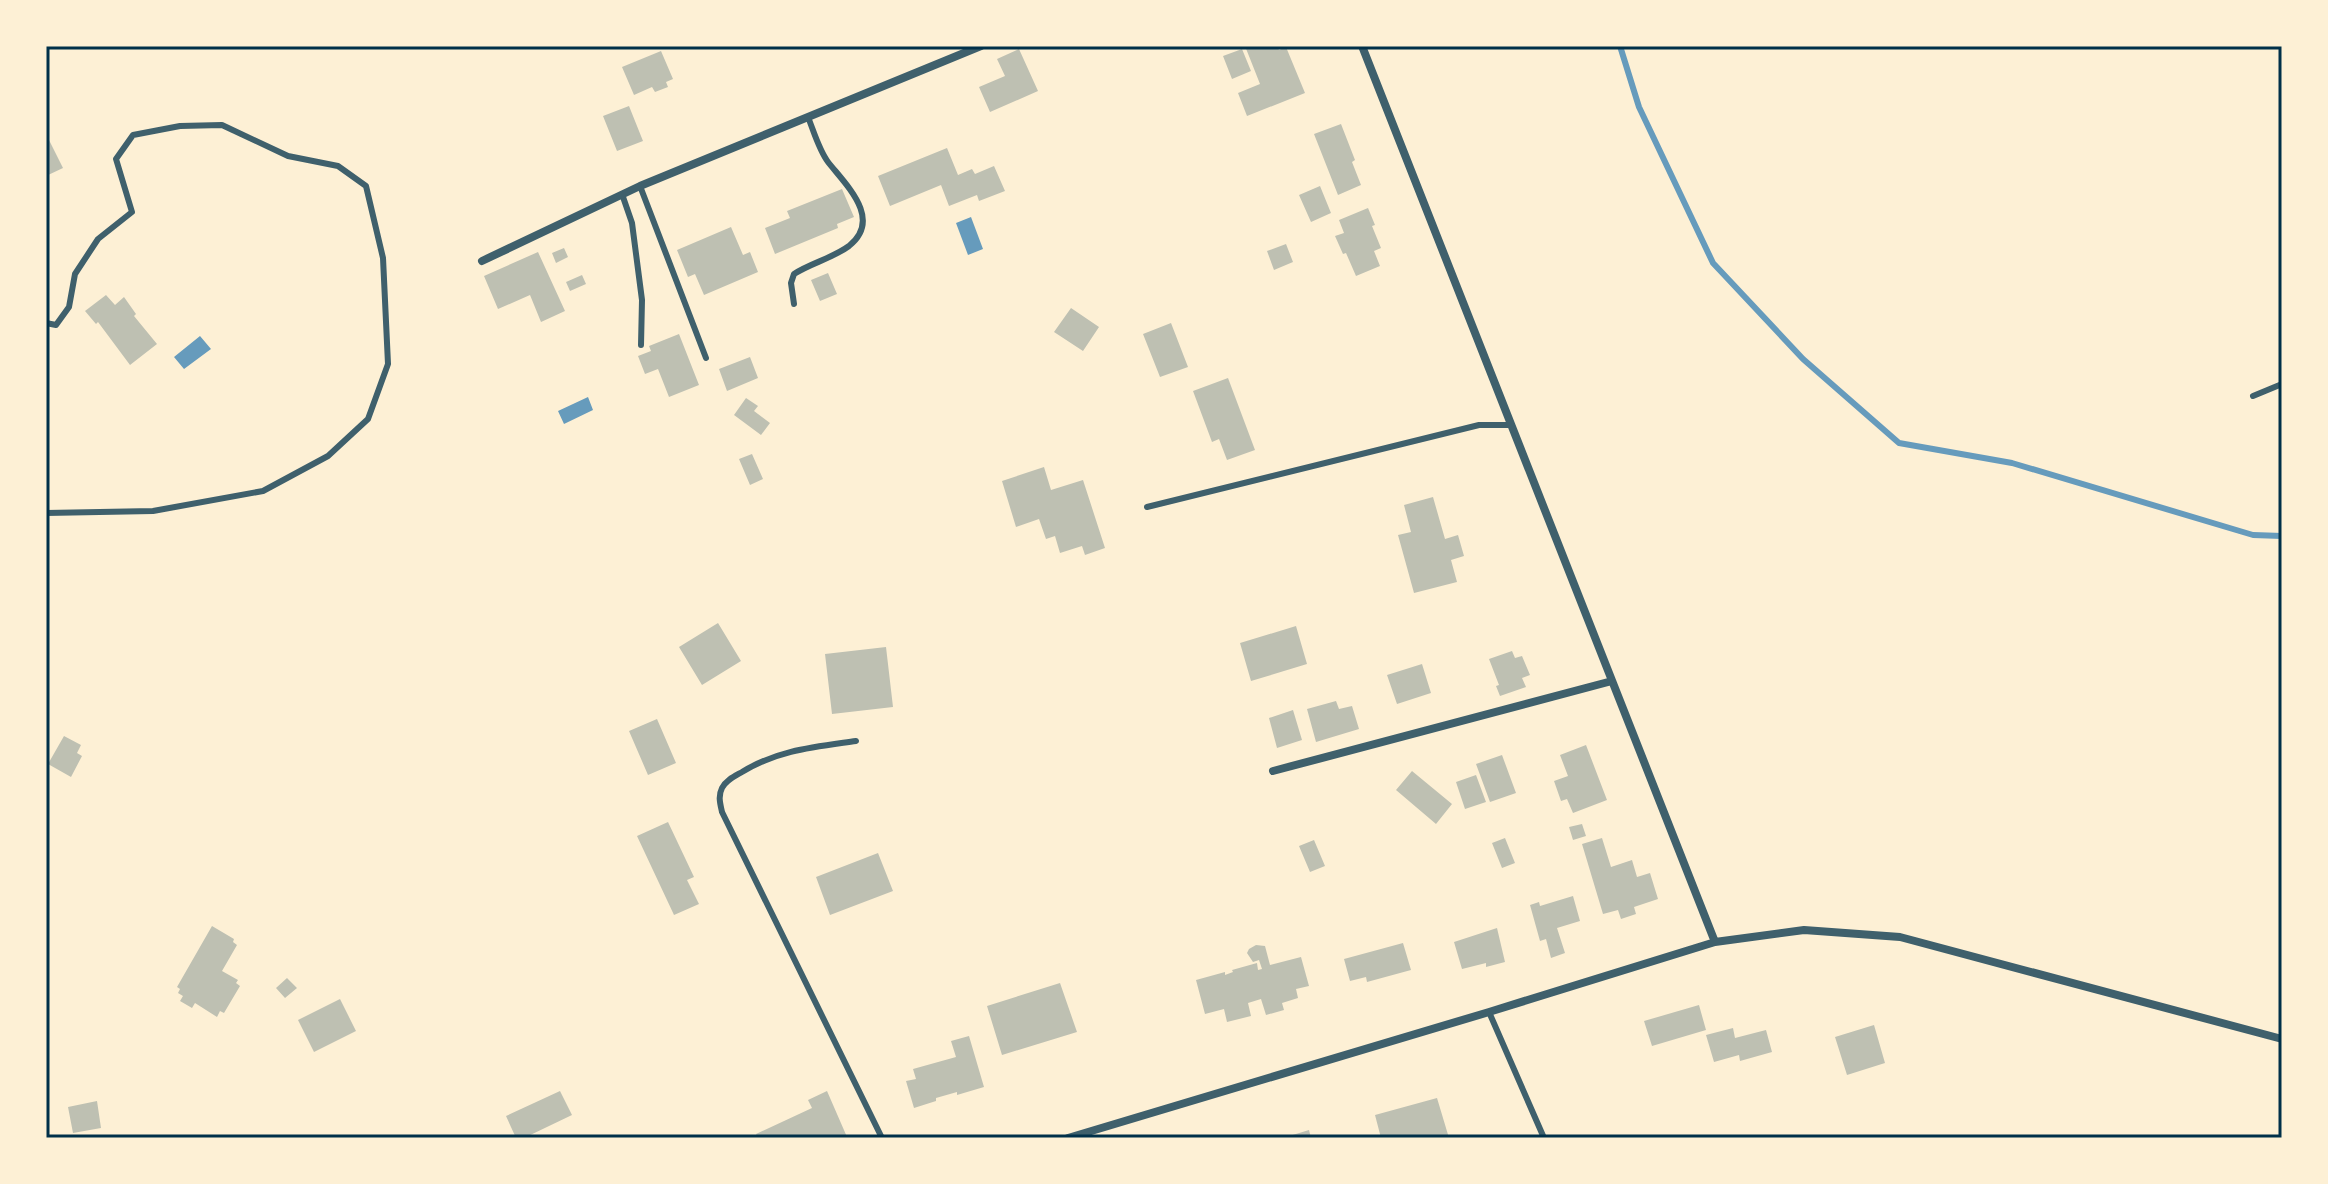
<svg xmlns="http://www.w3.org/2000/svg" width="2328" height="1184" viewBox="0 0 2328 1184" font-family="Mulish,sans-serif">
<rect width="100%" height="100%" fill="#fdf0d5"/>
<path fill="#669bbc" d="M 971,217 L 983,249 L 968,255 L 956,223 Z
M 200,336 L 211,349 L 184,369 L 174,357 Z
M 588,397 L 593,410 L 564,424 L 558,411 Z"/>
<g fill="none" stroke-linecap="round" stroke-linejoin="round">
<path stroke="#669bbc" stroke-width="6" d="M 1620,46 L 1639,107 L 1713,263 L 1803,359 L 1899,443 L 2012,463 L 2253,535 L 2282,536"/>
</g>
<path fill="#bec0b2" d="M 1245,46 L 1277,46 L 1279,50 L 1286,47 L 1305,93 L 1247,116 L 1238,93 L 1260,84 Z
M 1019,49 L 1038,91 L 990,112 L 979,87 L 1005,76 L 997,59 Z
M 1242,49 L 1251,71 L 1232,79 L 1223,56 Z
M 661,51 L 673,79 L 666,82 L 668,87 L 655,92 L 652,87 L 634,95 L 622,67 Z
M 629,106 L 643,141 L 617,151 L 603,116 Z
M 1341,124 L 1355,160 L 1352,162 L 1361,185 L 1338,195 L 1314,134 Z
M 48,138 L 63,168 L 46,176 L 46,139 Z
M 947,148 L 958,175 L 972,169 L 975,174 L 994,166 L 1005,191 L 979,201 L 977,195 L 949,206 L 941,185 L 890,206 L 878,176 Z
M 1320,186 L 1331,213 L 1311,222 L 1299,195 Z
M 842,189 L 854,217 L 837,224 L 838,228 L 775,254 L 765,228 L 790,218 L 787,211 Z
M 1368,208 L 1375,225 L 1372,226 L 1381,248 L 1374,251 L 1380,266 L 1356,276 L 1346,253 L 1343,254 L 1335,236 L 1344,233 L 1339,220 Z
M 731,227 L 743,255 L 750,252 L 758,272 L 704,295 L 695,274 L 688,277 L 677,250 Z
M 1286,244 L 1293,262 L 1274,270 L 1267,251 Z
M 564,248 L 568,257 L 556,263 L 552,253 Z
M 538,252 L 565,311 L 541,322 L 530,295 L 498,309 L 484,276 Z
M 828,273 L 837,294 L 820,301 L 811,280 Z
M 582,275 L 586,284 L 570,291 L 566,282 Z
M 106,295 L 115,305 L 124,297 L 136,314 L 134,316 L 157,344 L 130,365 L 98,322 L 96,324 L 85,311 Z
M 1071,308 L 1099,327 L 1083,351 L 1054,332 Z
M 1171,323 L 1188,367 L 1160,377 L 1143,334 Z
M 679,334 L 699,385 L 669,397 L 658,369 L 645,374 L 638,356 L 651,351 L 649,346 Z
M 750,357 L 758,378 L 727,391 L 719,369 Z
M 1228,378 L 1255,450 L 1227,460 L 1219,439 L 1212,442 L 1193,391 Z
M 746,398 L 758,406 L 754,411 L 770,423 L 761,435 L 734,415 Z
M 752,454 L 763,479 L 750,485 L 739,459 Z
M 1044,467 L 1051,490 L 1083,480 L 1105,548 L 1085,555 L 1082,546 L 1060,553 L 1055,536 L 1046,539 L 1039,519 L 1016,527 L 1002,481 Z
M 1433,497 L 1445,539 L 1458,535 L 1464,556 L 1451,560 L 1457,582 L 1414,593 L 1398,535 L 1411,532 L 1404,505 Z
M 718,623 L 741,661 L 702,685 L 679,647 Z
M 1296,626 L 1307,664 L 1251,681 L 1240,643 Z
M 886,647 L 893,707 L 832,714 L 825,654 Z
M 1512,651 L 1515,658 L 1522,656 L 1530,675 L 1522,678 L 1526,687 L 1500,696 L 1496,686 L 1499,685 L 1489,659 Z
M 1422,664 L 1431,693 L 1397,704 L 1387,675 Z
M 1336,701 L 1339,709 L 1352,706 L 1359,729 L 1316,742 L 1307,709 Z
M 1293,710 L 1302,740 L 1277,748 L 1269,718 Z
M 657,719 L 676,763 L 648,775 L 629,731 Z
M 64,736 L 81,745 L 77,753 L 82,756 L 71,777 L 48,764 Z
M 1586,745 L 1607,800 L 1573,813 L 1567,799 L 1561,801 L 1554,781 L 1568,776 L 1560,755 Z
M 1502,755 L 1516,793 L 1490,802 L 1476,764 Z
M 1412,771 L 1452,804 L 1436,824 L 1396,790 Z
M 1476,775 L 1486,802 L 1465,809 L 1456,782 Z
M 668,822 L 694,877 L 687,880 L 699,904 L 674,915 L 637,836 Z
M 1582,824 L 1586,836 L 1573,840 L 1569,827 Z
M 1505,838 L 1515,863 L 1502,868 L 1492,843 Z
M 1602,838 L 1611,867 L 1632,860 L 1637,877 L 1650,873 L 1658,899 L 1634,907 L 1636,914 L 1621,919 L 1618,910 L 1603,914 L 1582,844 Z
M 1314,840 L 1325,866 L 1310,872 L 1299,846 Z
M 878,853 L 893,891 L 830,915 L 816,877 Z
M 1573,896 L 1580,921 L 1557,928 L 1565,953 L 1551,958 L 1546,939 L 1540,941 L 1530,905 L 1539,902 L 1540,906 Z
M 212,926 L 234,939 L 233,942 L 237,945 L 222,971 L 238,980 L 236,983 L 240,986 L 224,1013 L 220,1011 L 217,1017 L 195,1003 L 192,1008 L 180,1001 L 183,996 L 178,993 L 180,989 L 177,987 Z
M 1497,928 L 1505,962 L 1486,967 L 1486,963 L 1462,969 L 1454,942 Z
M 1403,943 L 1411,970 L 1367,982 L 1366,977 L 1350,981 L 1344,959 Z
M 1256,945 L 1265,946 L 1270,965 L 1301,957 L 1309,986 L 1296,989 L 1298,998 L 1282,1003 L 1284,1010 L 1266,1015 L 1261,999 L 1248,1003 L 1251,1016 L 1227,1022 L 1224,1009 L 1205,1014 L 1196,980 L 1225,972 L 1225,975 L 1233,972 L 1232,970 L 1257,963 L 1258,970 L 1262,969 L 1259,960 L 1253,962 L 1247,953 L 1249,949 Z
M 287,978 L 297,988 L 285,998 L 276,988 Z
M 1060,983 L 1077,1032 L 1002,1055 L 987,1006 Z
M 340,999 L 356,1031 L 314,1052 L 298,1020 Z
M 1699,1005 L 1706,1030 L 1652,1046 L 1644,1021 Z
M 1874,1025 L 1885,1063 L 1847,1075 L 1835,1037 Z
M 1733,1028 L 1735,1038 L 1766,1030 L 1772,1052 L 1740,1061 L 1739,1055 L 1714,1062 L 1706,1035 Z
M 969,1036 L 984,1087 L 957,1095 L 957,1092 L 936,1098 L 936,1101 L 914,1108 L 906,1081 L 916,1079 L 913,1069 L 956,1057 L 951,1041 Z
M 560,1091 L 572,1115 L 524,1138 L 516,1138 L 506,1116 Z
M 827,1091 L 847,1137 L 823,1138 L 821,1135 L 813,1138 L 758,1138 L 756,1134 L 812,1108 L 808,1100 Z
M 1437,1098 L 1449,1138 L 1381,1138 L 1375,1115 Z
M 97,1101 L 101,1128 L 73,1133 L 68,1107 Z
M 1309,1130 L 1311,1138 L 1286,1138 L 1286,1137 Z"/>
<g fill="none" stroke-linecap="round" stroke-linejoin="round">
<path stroke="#3f606c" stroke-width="6" d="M 640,186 L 706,358
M 622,194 L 632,223 L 642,300 L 641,345
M 794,304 L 791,283 L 794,274 C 811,263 833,258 849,246 C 883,219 846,185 828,162 C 819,150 814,132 808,117
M 46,323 L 56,325 L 69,307 L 75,274 L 98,239 L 132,212 L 116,159 L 133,135 L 180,126 L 222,125 L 288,156 L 338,166 L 366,186 L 383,258 L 388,364 L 368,419 L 328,456 L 263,491 L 153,511 L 46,513
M 2253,396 L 2282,384
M 1147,507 L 1479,425 L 1511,425
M 856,741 C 814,747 778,750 742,772 C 735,776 726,780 722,788 C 718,796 720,803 722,812 L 882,1138
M 1489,1012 L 1544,1138"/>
<path stroke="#3f606c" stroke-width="8" d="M 1362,46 L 1715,942
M 482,261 L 640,186 L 981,46
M 1273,771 L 1612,681
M 1068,1138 L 1489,1012 L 1715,942 L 1804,930 L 1900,937 L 2282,1039"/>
</g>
<rect width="2328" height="1184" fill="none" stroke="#fdf0d5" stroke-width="96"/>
<rect x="48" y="48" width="2232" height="1088" fill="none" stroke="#003049" stroke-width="3"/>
</svg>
